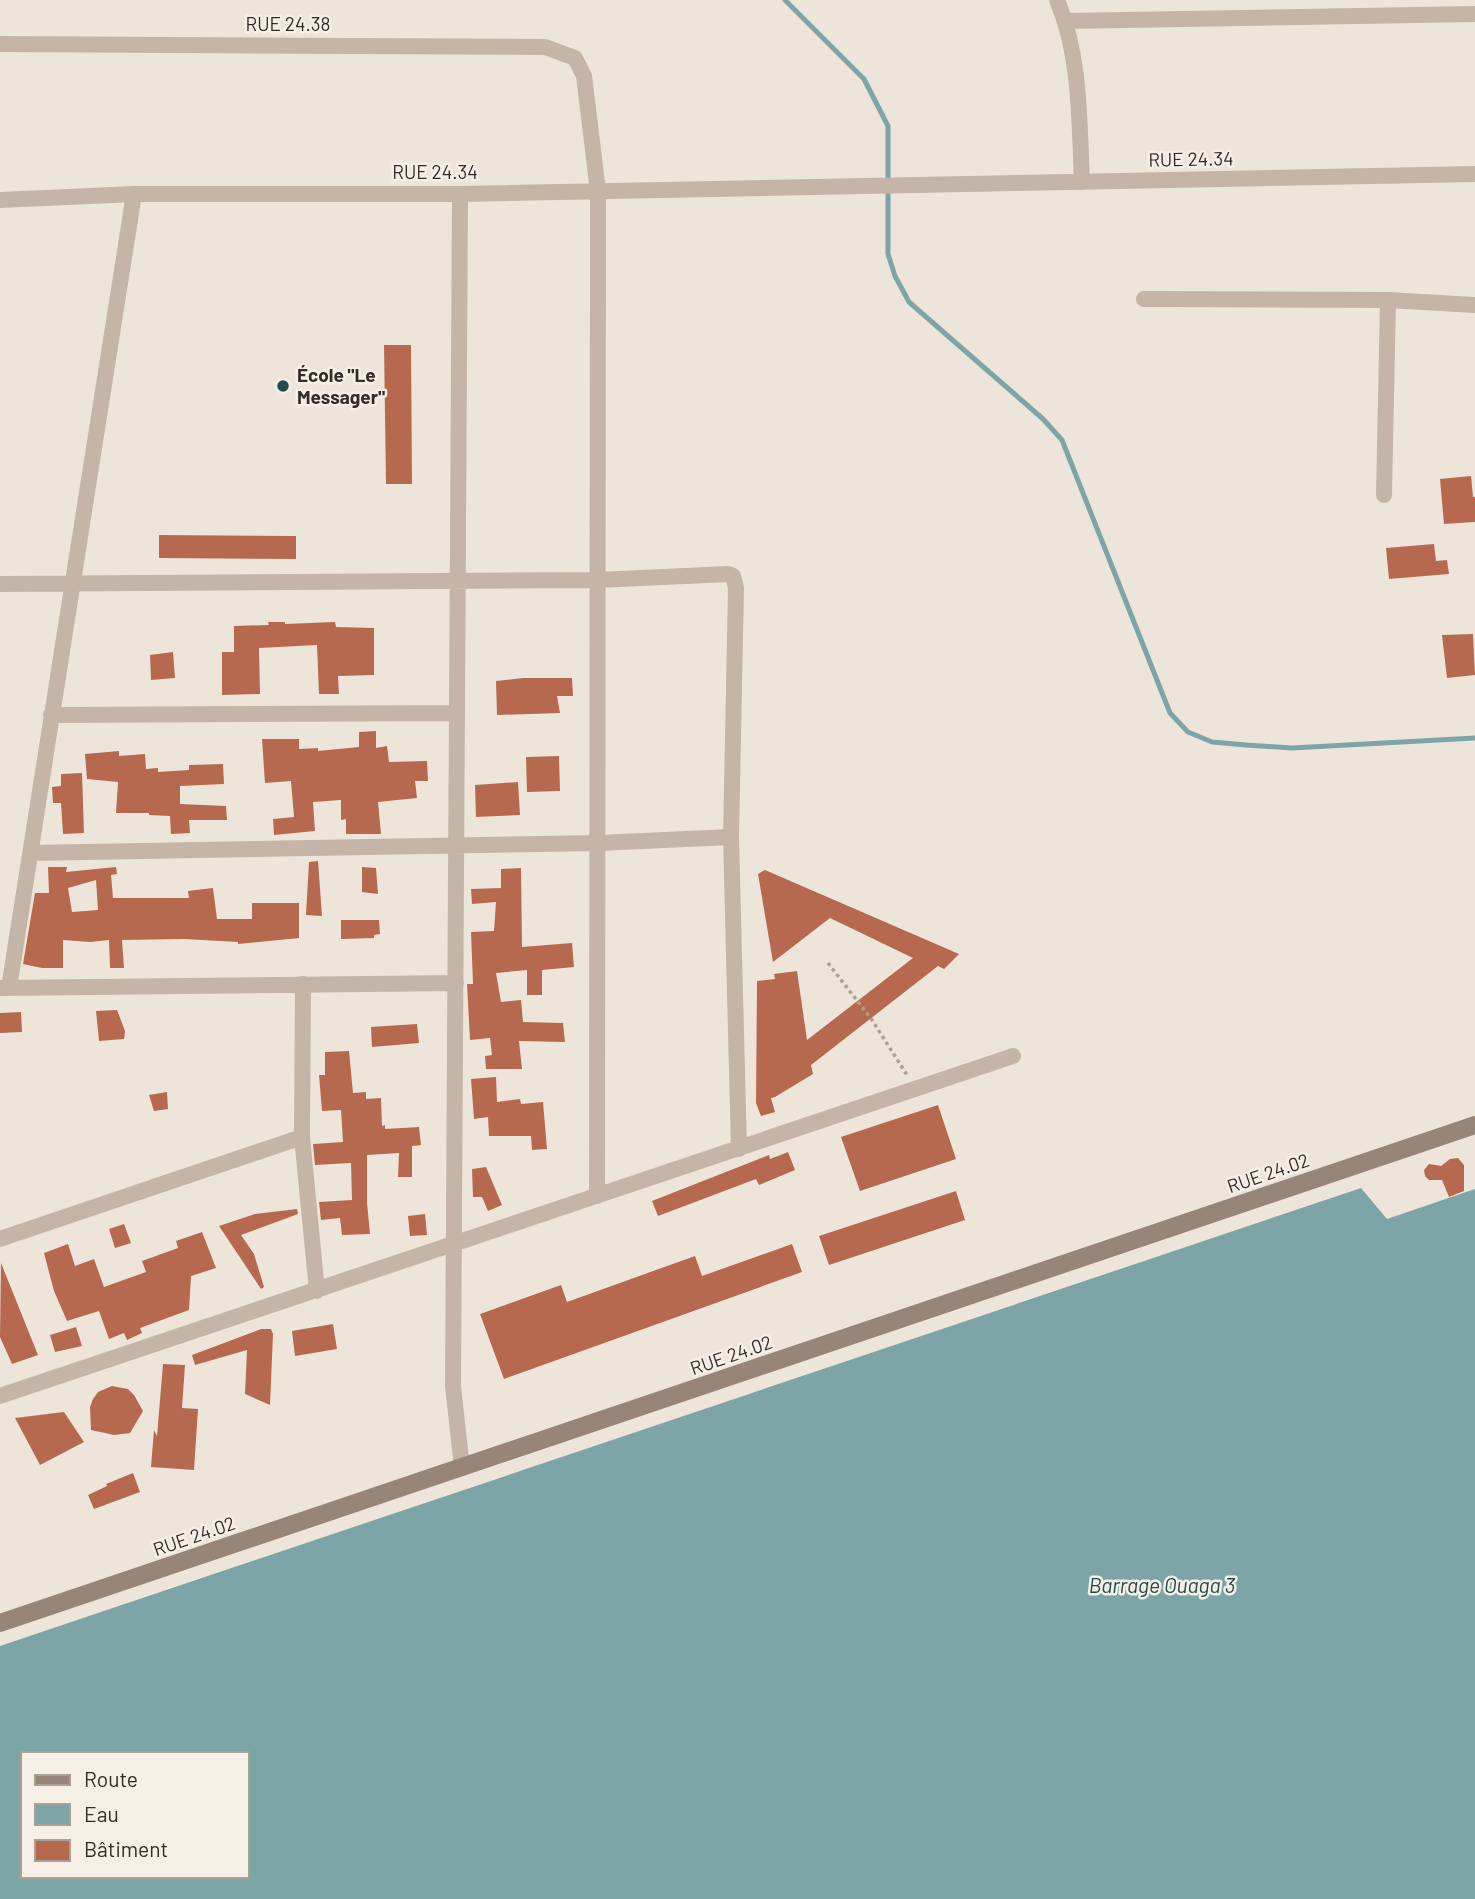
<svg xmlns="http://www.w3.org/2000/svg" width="1475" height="1899" viewBox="0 0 1475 1899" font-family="Barlow,sans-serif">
<rect width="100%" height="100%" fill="#eee5da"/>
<path fill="#7da5a7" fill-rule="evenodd" d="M 1361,1188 L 1387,1219 L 1475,1189 L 1475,1899 L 0,1899 L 0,1646 ZM 23,1754 L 247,1754 L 247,1876 L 23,1876 Z"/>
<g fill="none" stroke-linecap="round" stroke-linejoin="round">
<path stroke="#7da5a7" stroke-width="5" d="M 785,0 L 864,79 L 888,126 L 888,254 L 895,276 L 909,302 L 1043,419 L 1062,440 L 1170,713 L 1188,732 L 1212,742 L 1246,745 L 1292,748 L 1475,738"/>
</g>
<path fill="#b7694f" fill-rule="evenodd" d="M 384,345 L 411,345 L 412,484 L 386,484 Z
M 1471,476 L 1473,497 L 1475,497 L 1475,522 L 1444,524 L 1440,479 Z
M 159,535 L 296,536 L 296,559 L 159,558 Z
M 1434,544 L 1436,561 L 1447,560 L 1449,574 L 1389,579 L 1386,548 Z
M 268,622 L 285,622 L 285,624 L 335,622 L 336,627 L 374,628 L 374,675 L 338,676 L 339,694 L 319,694 L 317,645 L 259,648 L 260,694 L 222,695 L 222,652 L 234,652 L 234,626 L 269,625 Z
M 1473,634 L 1475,675 L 1447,678 L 1442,635 Z
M 173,652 L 175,678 L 151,680 L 150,655 Z
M 523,678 L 572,678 L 573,696 L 557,696 L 560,713 L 497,715 L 496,681 Z
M 376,731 L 376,748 L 387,746 L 389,762 L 427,761 L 428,781 L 415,781 L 417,798 L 378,802 L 381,834 L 346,834 L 346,819 L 341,820 L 341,800 L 313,802 L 315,831 L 274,835 L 273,819 L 294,817 L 291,781 L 265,783 L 262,739 L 299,739 L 299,749 L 318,748 L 318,751 L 359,747 L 359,732 Z
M 119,751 L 119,756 L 145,754 L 146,769 L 158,768 L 158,772 L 189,770 L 189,765 L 223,764 L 224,784 L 180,786 L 180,804 L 226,806 L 227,820 L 189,820 L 190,833 L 171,834 L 170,816 L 149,815 L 149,813 L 116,813 L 118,782 L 87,779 L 85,754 Z
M 559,756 L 560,791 L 527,792 L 526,757 Z
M 82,773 L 84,833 L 63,834 L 61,803 L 53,803 L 52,787 L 61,786 L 61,774 Z
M 518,782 L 520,815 L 476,817 L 475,785 Z
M 318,861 L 322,916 L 306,915 L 309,862 Z
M 48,867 L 67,867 L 66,872 L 116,867 L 117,874 L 111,875 L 113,898 L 189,898 L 188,891 L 213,888 L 217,919 L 252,919 L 252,903 L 299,903 L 299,938 L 238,944 L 238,942 L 184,939 L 122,940 L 124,968 L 110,968 L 109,940 L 90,942 L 63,940 L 63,968 L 42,968 L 23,964 L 35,893 L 49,893 ZM 96,880 L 98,910 L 72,912 L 68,888 Z
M 362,867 L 376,868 L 378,894 L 362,892 Z
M 521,868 L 522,947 L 572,943 L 574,967 L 542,970 L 542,995 L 527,995 L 527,970 L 496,973 L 501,1002 L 521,1000 L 523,1022 L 563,1023 L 565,1042 L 519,1041 L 522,1069 L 486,1069 L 485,1056 L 492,1055 L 490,1038 L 470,1040 L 467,984 L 473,984 L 471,932 L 494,931 L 496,902 L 472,904 L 471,889 L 501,888 L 501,869 Z
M 765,870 L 959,954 L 944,969 L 938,966 L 811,1065 L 813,1074 L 775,1097 L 771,1098 L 775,1112 L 761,1116 L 756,1103 L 757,981 L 775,979 L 774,974 L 797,971 L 807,1040 L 913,958 L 830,918 L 773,962 L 758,874 Z
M 341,920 L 379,920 L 380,934 L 374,935 L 374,938 L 341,939 Z
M 117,1010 L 125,1031 L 124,1039 L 99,1041 L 96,1011 Z
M 21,1012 L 22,1032 L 0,1033 L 0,1013 Z
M 417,1024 L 419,1043 L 372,1047 L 371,1027 Z
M 349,1051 L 353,1093 L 366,1092 L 366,1099 L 381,1098 L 382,1126 L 385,1125 L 385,1129 L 419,1127 L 421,1145 L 412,1146 L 412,1177 L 398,1177 L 399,1153 L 367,1155 L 367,1203 L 370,1234 L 342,1235 L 340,1218 L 321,1220 L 319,1202 L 352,1200 L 351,1163 L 315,1165 L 313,1144 L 343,1142 L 341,1110 L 322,1111 L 319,1075 L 325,1075 L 325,1052 Z
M 496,1077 L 497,1102 L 520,1099 L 521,1104 L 543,1102 L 547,1149 L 532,1150 L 531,1136 L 489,1136 L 488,1117 L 474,1119 L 471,1079 Z
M 167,1092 L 168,1109 L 154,1111 L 149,1095 Z
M 938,1105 L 956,1159 L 860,1191 L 841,1137 Z
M 788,1152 L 795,1170 L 759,1185 L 756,1179 L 658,1216 L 652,1201 L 769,1155 L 770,1159 Z
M 1458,1158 L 1464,1165 L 1464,1191 L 1449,1197 L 1442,1180 L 1429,1180 L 1425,1176 L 1424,1170 L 1429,1164 L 1441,1166 L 1450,1159 Z
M 486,1167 L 502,1205 L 488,1211 L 482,1197 L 473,1197 L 472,1169 Z
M 956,1191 L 965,1220 L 829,1265 L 819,1236 Z
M 297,1209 L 298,1214 L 241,1235 L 254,1254 L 264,1287 L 261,1289 L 219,1226 L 255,1214 Z
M 425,1214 L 427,1235 L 410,1236 L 408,1216 Z
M 124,1224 L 131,1243 L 115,1248 L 109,1229 Z
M 202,1232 L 216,1268 L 191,1276 L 189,1310 L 140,1328 L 142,1333 L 127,1340 L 124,1333 L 109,1339 L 99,1311 L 67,1321 L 54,1291 L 44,1253 L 68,1244 L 75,1266 L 94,1259 L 104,1287 L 146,1272 L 142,1261 L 178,1248 L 176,1241 Z
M 792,1244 L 802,1272 L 504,1379 L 480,1314 L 561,1285 L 567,1302 L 695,1256 L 702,1276 Z
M 1,1263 L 38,1355 L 12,1364 L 0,1337 Z
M 333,1324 L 337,1349 L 295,1356 L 292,1331 Z
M 76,1327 L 82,1346 L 55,1352 L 50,1335 Z
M 261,1329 L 271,1329 L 273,1334 L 270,1405 L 245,1394 L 247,1350 L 195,1365 L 192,1355 Z
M 163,1364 L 185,1365 L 182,1408 L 198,1409 L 194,1470 L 151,1467 L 154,1430 L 157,1436 Z
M 112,1386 L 128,1389 L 134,1395 L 143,1411 L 130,1433 L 114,1435 L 91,1430 L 90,1407 L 93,1399 L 98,1392 Z
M 64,1412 L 84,1442 L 40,1465 L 15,1418 Z
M 133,1473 L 140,1492 L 94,1509 L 88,1495 L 107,1486 L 106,1484 Z"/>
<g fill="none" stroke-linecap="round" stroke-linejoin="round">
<path stroke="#b09f92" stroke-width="3.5" stroke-dasharray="3.5 3.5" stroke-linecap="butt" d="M 828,963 L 872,1020 L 907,1075"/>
<path stroke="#c4b5a8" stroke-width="16" d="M 1057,0 C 1081,57 1079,121 1082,182
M 1066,21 L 1475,14
M 0,44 L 545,47 L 575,58 L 584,76 L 598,191 L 597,1196
M 460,194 L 453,1386 L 462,1468
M 0,200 L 134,194 L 460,194 L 1475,174
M 1144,299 L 1388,300 L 1475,305
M 1384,495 L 1388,300
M 0,584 L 598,580 L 728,574 L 733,576 L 736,588 L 731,837 L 739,1149
M 51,715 L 457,713
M 30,853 L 598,843 L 731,837
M 303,984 L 302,1137 L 317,1291
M 0,988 L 456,983
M 9,988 L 134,194
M 0,1239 L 302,1137
M 0,1396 L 1013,1056"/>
<path stroke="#98857a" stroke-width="18" d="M 0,1623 L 1475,1125"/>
</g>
<circle fill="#224b4e" stroke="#f6efe6" stroke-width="2.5" cx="283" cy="386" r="7"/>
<g text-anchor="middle" stroke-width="5" stroke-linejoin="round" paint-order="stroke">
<g font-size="19" fill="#322b27" stroke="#f6efe6">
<text x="288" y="31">RUE 24.38</text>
<text transform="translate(1191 159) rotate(-1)" y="7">RUE 24.34</text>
<text x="435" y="179">RUE 24.34</text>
<text transform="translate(1268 1173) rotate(-19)" y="7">RUE 24.02</text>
<text transform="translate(731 1355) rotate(-19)" y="7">RUE 24.02</text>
<text transform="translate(194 1536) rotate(-19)" y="7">RUE 24.02</text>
</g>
<g font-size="19" font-weight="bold" fill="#322b27" stroke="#f6efe6" text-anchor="start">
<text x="297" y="382">École "Le<tspan x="297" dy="22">Messager"</tspan></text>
</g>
<g font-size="21" font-style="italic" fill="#224b4e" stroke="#f6efe6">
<text x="1162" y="1593">Barrage Ouaga 3</text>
</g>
</g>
<rect x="21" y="1752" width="228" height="126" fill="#f6efe6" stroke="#a8a19a" stroke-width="2"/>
<rect x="35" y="1775" width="35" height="10" fill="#98857a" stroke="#a8a19a" stroke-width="2"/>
<text x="84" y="1787" font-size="21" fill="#322b27">Route</text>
<rect x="35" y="1804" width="35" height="21" fill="#7da5a7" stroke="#a8a19a" stroke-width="2"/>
<text x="84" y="1822" font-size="21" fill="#322b27">Eau</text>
<rect x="35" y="1840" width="35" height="21" fill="#b7694f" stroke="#a8a19a" stroke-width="2"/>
<text x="84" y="1857" font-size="21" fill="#322b27">Bâtiment</text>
</svg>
